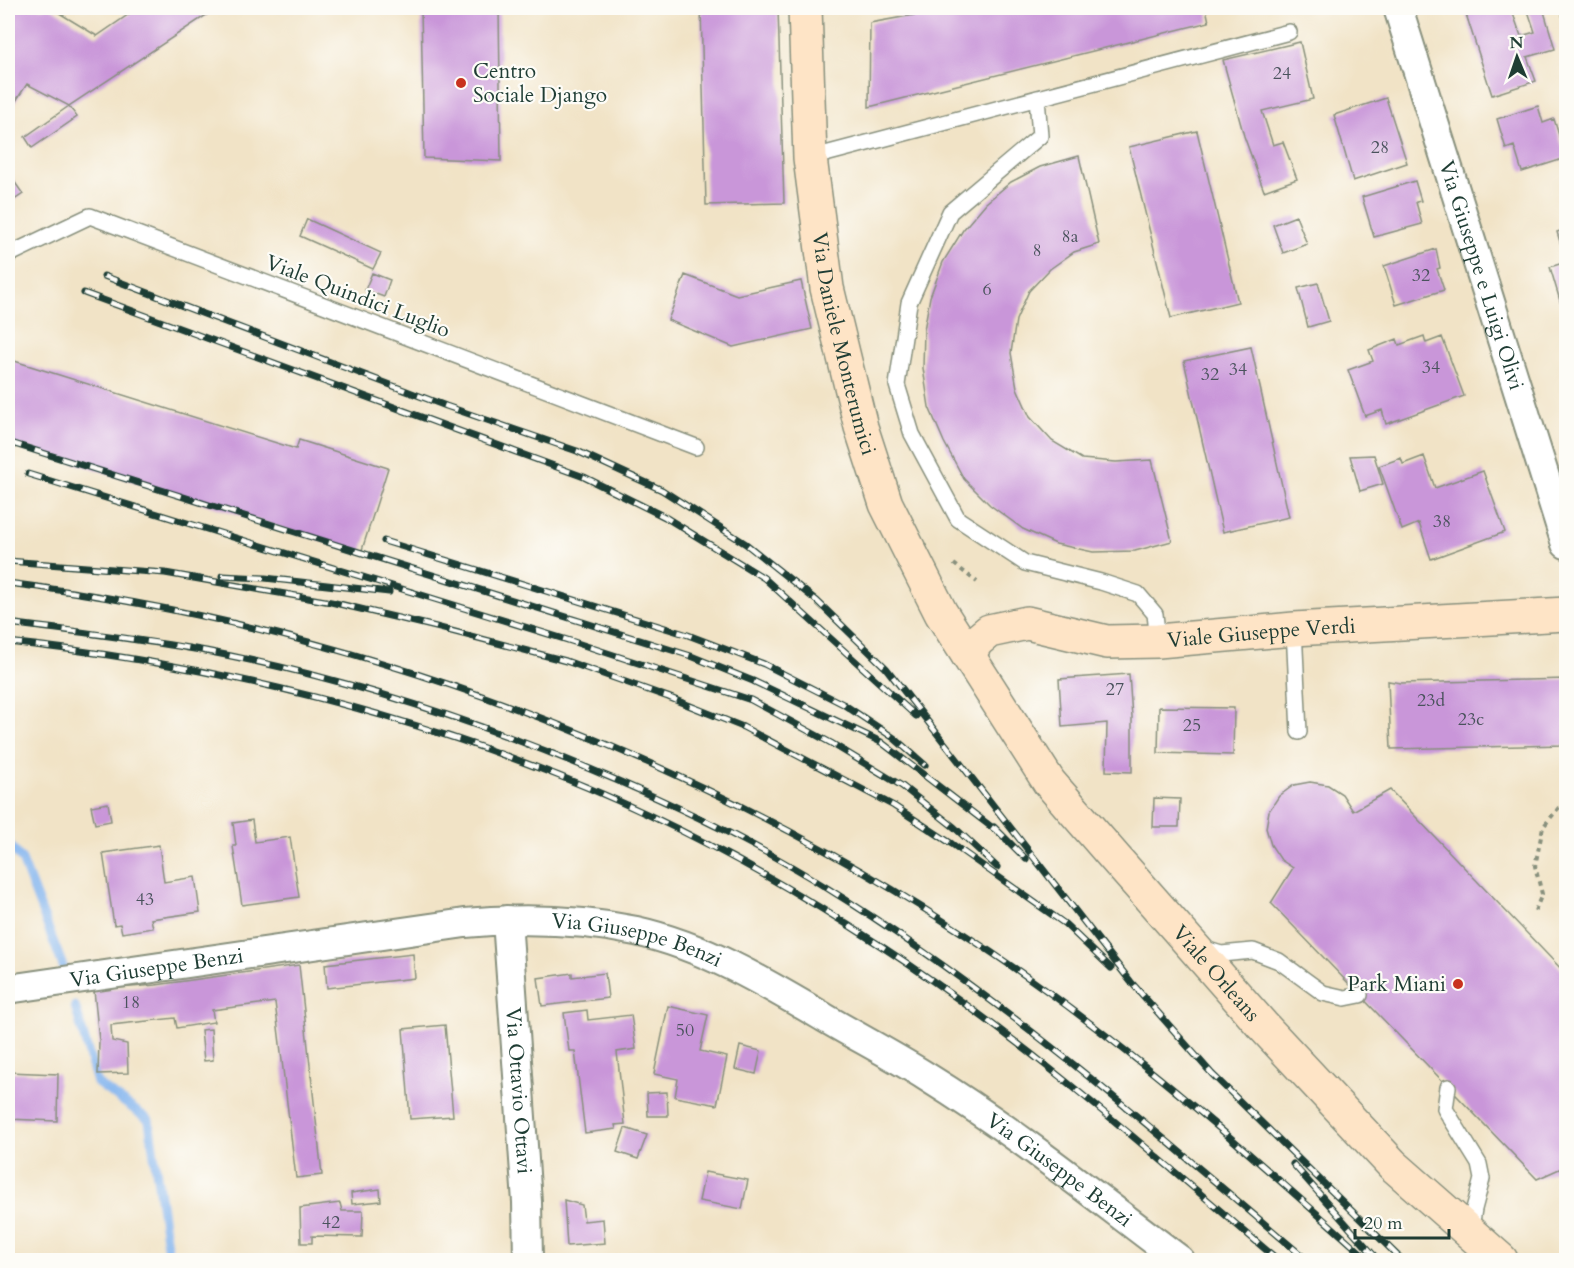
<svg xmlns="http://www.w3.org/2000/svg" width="1574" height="1268" viewBox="0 0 1574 1268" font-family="Cardo,serif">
<rect width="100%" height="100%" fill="#fdfcf7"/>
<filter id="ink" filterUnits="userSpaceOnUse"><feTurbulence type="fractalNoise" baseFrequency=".0167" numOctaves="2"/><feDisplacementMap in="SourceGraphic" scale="12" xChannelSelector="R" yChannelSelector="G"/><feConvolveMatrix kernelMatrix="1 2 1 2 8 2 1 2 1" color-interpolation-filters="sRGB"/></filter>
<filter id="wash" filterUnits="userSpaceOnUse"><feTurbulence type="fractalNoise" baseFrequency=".008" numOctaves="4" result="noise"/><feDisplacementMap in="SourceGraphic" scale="24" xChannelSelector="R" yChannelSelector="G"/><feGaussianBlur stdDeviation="1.35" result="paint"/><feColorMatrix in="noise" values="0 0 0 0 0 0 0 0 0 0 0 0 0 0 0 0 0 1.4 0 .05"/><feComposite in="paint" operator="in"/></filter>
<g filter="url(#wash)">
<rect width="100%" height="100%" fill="#f1e3c6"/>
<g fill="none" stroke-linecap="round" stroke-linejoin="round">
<path stroke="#82b4ee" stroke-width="9" d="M 8,843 L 22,860 L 66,974
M 75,1006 L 97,1083 L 149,1120 L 169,1260"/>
</g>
<g id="blocks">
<path fill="#c996d9" d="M 8,8 L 51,8 L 97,36 L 138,8 L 217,8 L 69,106 L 27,84 L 8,113 L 11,116 L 8,119 Z
M 421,8 L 499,8 L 501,161 L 424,158 Z
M 701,8 L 778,8 L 784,203 L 706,205 Z
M 953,8 L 1206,8 L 1209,22 L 869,107 L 870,23 Z
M 1464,8 L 1511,8 L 1521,36 L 1535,32 L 1527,8 L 1543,8 L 1555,49 L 1527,57 L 1536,81 L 1492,95 Z
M 1566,13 L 1566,28 L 1562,15 Z
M 1300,42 L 1313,99 L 1262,111 L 1273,145 L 1283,142 L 1297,179 L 1264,191 L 1244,136 L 1223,60 Z
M 1386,98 L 1407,163 L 1353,181 L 1334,115 Z
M 69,106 L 77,117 L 32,148 L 25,137 Z
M 1538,106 L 1543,123 L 1554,119 L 1566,158 L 1522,172 L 1514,146 L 1506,149 L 1497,119 Z
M 1197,131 L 1238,302 L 1171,318 L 1129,147 Z
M 1079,156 L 1099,244 L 1074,252 L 1050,269 L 1029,291 L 1016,320 L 1011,353 L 1017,388 L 1030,417 L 1052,441 L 1082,459 L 1116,462 L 1152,460 L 1172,541 L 1135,551 L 1093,552 L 1056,544 L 1023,529 L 990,505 L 964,479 L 944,442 L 929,407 L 923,368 L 924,330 L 930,297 L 943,262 L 963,230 L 986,203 L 1011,182 L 1040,167 Z
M 9,174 L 23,194 L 8,204 L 8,175 Z
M 1415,181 L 1421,201 L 1416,202 L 1422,224 L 1374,237 L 1362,197 Z
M 1296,216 L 1307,244 L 1283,253 L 1273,225 Z
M 307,219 L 381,253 L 373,269 L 300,236 Z
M 1566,229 L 1566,261 L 1557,232 Z
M 1436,249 L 1440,268 L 1437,269 L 1444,290 L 1396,305 L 1384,266 Z
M 1566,262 L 1566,321 L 1550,267 Z
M 372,273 L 390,280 L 384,297 L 365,290 Z
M 685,275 L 737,295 L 801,281 L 812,329 L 733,347 L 668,320 Z
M 1318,283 L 1329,321 L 1308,327 L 1298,288 Z
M 1424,336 L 1426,343 L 1442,337 L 1464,396 L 1386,424 L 1382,410 L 1365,416 L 1348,370 L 1373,361 L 1369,350 L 1397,339 L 1399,345 Z
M 1251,347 L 1289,517 L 1223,532 L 1184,361 Z
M 8,359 L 296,449 L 299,440 L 388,468 L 361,553 L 8,442 Z
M 1374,455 L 1383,484 L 1360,491 L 1350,456 Z
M 1424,456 L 1435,488 L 1483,471 L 1505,532 L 1431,559 L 1419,523 L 1402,530 L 1379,466 L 1401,458 L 1403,464 Z
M 1129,674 L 1132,717 L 1132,772 L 1106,771 L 1107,723 L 1062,727 L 1059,679 Z
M 1566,679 L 1566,745 L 1391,749 L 1388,681 L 1401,683 Z
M 1159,707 L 1234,708 L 1233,755 L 1158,753 Z
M 1310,782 L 1328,785 L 1342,794 L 1353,811 L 1390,790 L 1566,974 L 1566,1166 L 1537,1179 L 1271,903 L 1293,868 L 1281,860 L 1271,845 L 1266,828 L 1269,811 L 1279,796 L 1294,785 Z
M 1154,798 L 1180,799 L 1179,827 L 1153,827 Z
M 108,803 L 111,821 L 95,824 L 91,806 Z
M 252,820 L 255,842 L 290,837 L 299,897 L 242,905 L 233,846 L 236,846 L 233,823 Z
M 159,845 L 164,882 L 195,877 L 200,912 L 151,919 L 153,928 L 122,933 L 120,924 L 114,925 L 103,853 Z
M 413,954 L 415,978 L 327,988 L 325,964 Z
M 299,965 L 322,1175 L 296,1178 L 275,1002 L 212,1010 L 214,1022 L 177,1028 L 175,1018 L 111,1025 L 112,1041 L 127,1044 L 128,1073 L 98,1074 L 99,1041 L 94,990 L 156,985 Z
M 572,973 L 572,977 L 605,973 L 608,998 L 542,1006 L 538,978 Z
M 668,1006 L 708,1015 L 700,1051 L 727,1057 L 717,1105 L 675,1097 L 678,1079 L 654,1074 Z
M 587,1010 L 588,1020 L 631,1015 L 636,1049 L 617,1052 L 625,1124 L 615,1125 L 616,1129 L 585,1133 L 575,1051 L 569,1051 L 564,1013 Z
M 445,1025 L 453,1116 L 410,1119 L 403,1029 Z
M 211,1029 L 213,1060 L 204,1061 L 201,1030 Z
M 740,1046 L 761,1051 L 756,1074 L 735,1069 Z
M 8,1072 L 58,1074 L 57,1121 L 8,1119 Z
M 667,1092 L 668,1116 L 648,1116 L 647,1093 Z
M 625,1128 L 647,1135 L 638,1159 L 617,1152 Z
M 705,1172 L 748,1180 L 742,1209 L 699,1201 Z
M 380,1189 L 381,1201 L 352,1204 L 351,1193 Z
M 564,1200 L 582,1205 L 584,1221 L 603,1219 L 605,1243 L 567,1246 Z
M 340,1203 L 342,1211 L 363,1211 L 362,1237 L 312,1236 L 312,1243 L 301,1243 L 300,1208 Z"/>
</g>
</g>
<g filter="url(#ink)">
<use href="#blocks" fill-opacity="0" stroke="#88907d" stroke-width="1.5"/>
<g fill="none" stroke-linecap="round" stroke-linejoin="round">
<defs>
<path id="lane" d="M 1037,98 L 1040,136 L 950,212 L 909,303 L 897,385 L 912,434 L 958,519 L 1025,563 L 1101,582 L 1138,594 L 1155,614 L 1158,641
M 810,158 L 1289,32
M 8,255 L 90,216 L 696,447
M 1294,629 L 1299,732
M 1202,948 L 1221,954 L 1253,951 L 1279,961 L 1323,993 L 1345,998 L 1360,995
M 1448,1087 L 1445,1109 L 1479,1164 L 1482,1179 L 1474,1209 L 1470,1234"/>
<g id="street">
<path id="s1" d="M 1398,8 L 1566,544"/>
<path id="s2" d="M 507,920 L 527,1202 L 528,1260"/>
<path id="s3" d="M 8,989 L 465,923 C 523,918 579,919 636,931 C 704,946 766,983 825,1018 C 859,1038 894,1056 927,1077 C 1016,1132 1097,1198 1180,1260"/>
</g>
<g id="secondary">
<path id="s4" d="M 805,8 L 810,158 L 827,288 L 861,427 L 886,504 L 941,613 L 1049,782 L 1115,858 L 1262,1025 L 1393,1165 L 1501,1260"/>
<path id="s5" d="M 968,655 L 977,641 L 989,631 L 1027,623 L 1107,642 L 1158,641 L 1294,629 L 1566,614"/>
</g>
</defs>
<use href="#lane" stroke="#88907d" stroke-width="18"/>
<use href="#street" stroke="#88907d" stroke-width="32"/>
<use href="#secondary" stroke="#88907d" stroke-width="36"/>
<path stroke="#88907d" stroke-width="4" stroke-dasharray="4.5 4.5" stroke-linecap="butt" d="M 954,564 L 977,582
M 1535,911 L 1542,894 L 1535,866 L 1543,827 L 1566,799"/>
<use href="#lane" stroke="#fff" stroke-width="15"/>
<use href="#street" stroke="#fff" stroke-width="28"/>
<use href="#secondary" stroke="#fee4c6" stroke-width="33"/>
<defs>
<path id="rail" d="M 104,276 L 446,406 L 577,451 L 662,490 L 746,544 L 817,601 L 886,668 L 1131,982 L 1212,1074 L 1402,1260
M 84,293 L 584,477 L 665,517 L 764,578 L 916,716
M 8,442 L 691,656 L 753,681 L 881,742 L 998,832
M 28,474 L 574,642 L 751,700 L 831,743 L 902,786 L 954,827 L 997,867
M 384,541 L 688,635 L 764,664 L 843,704 L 894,738 L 925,765
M 8,561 L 165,573 L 331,602 L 436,627 L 566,661 L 668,697 L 743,727 L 894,806 L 952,844 L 1065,924 L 1111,968
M 222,576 L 265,578 L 389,592
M 8,583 C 380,630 742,772 1047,991 C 1161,1074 1265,1167 1369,1260
M 8,623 C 74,631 140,639 206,651 C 347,678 484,723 616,780 C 688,811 760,846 827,888 C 1000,995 1153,1129 1307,1260
M 8,642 C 186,661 360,701 528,764 C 650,809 772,875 881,946 C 1023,1038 1150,1151 1278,1260
M 994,827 L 1026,859
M 1293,1164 L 1378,1260"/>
</defs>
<use href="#rail" stroke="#1f3d34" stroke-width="7"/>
<use href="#rail" stroke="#fdfcf7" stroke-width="4.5" stroke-dasharray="14" stroke-linecap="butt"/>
</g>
</g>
<g fill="#c8321e" stroke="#fdfcf7" stroke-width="2">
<circle cx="461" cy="83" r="6"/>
<circle cx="1458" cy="984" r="6"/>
</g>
<g text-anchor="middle" stroke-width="4.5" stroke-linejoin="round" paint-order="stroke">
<g font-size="18" fill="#4a535d">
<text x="1282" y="79">24</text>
<text x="1380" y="153">28</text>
<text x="1070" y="242">8a</text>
<text x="1037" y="256">8</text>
<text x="1421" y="281">32</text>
<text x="987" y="295">6</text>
<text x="1431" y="373">34</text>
<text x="1238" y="375">34</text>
<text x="1210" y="380">32</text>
<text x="1442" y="527">38</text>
<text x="1115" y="695">27</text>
<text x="1431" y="706">23d</text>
<text x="1471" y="725">23c</text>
<text x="1192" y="731">25</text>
<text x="145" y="905">43</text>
<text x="131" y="1008">18</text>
<text x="685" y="1036">50</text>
<text x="331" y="1228">42</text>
</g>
<g font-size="21" fill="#1f3d34" stroke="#fdfcf7" text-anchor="start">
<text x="473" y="78">Centro<tspan x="473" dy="24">Sociale Django</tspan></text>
<text x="1446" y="991" text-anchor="end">Park Miani</text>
</g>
<g font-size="21" fill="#1f3d34" stroke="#fdfcf7">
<text dy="7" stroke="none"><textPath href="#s1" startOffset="280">Via Giuseppe e Luigi Olivi</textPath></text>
<text transform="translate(358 296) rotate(21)" y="7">Viale Quindici Luglio</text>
<text dy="7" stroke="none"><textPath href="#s4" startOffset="339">Via Daniele Monterumici</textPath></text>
<text dy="7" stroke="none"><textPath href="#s5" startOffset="308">Viale Giuseppe Verdi</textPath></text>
<text dy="7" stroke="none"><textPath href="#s3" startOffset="636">Via Giuseppe Benzi</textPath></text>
<text dy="7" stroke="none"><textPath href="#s3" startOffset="150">Via Giuseppe Benzi</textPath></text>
<text dy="7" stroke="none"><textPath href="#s4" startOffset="1082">Viale Orleans</textPath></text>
<text dy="7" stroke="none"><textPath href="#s2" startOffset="171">Via Ottavio Ottavi</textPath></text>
<text dy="7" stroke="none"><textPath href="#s3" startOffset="1122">Via Giuseppe Benzi</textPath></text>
</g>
</g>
<rect width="1574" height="1268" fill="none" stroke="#fdfcf7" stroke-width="30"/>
<g transform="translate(1517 57) rotate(358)" stroke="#fdfcf7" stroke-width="4.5" paint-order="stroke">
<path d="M0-4.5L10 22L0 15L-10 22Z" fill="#1f3d34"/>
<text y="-9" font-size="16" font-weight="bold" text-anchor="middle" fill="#1f3d34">N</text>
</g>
<path d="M1355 1229v9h94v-9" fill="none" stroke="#1f3d34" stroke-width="3"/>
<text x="1364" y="1229" font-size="18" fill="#1f3d34" stroke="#fdfcf7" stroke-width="4.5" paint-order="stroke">20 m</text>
</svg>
